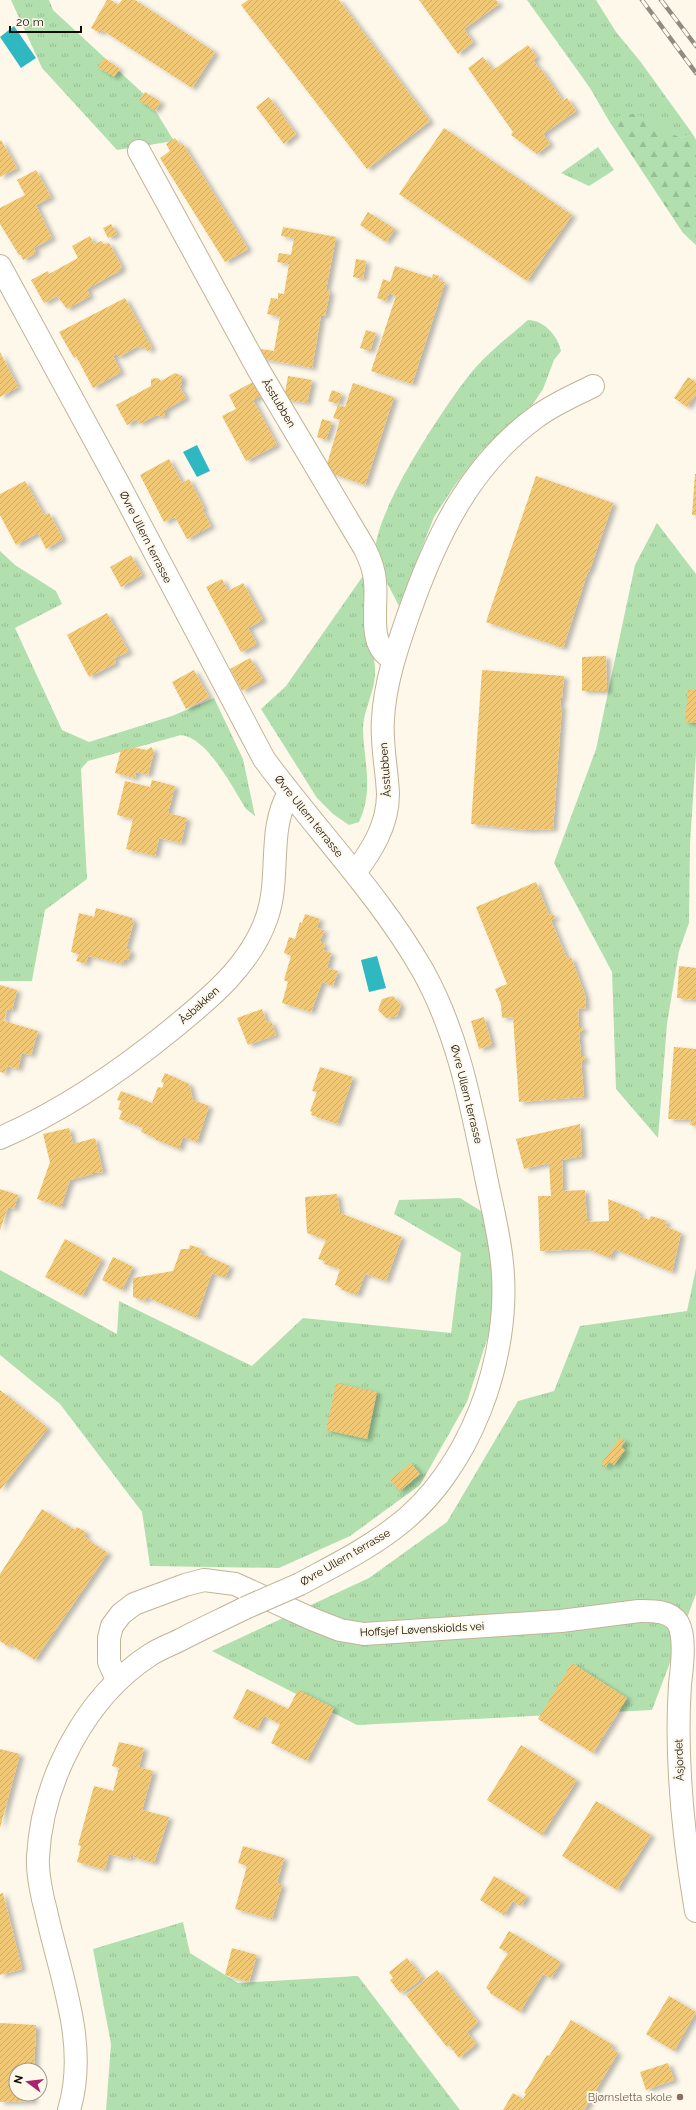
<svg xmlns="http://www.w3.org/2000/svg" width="696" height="2110" viewBox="0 0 696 2110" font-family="Raleway,sans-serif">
<defs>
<pattern id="grass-tufts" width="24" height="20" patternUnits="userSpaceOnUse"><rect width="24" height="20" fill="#b1e0ae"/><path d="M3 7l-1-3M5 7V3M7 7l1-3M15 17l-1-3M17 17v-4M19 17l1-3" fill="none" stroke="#97bf94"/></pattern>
<pattern id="forest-firs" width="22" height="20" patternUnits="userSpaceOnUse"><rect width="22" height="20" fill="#b1e0ae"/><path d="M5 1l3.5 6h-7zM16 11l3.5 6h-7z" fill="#97bf94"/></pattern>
<pattern id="building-hatch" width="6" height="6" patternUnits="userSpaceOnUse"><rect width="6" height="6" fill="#f1c875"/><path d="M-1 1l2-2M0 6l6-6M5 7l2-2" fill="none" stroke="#ceaa64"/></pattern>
<filter id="shadow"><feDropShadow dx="4.5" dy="2.5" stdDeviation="2" flood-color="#0004"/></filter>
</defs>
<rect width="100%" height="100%" fill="#fef8eb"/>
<path fill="url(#grass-tufts)" d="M 11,0 L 49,0 L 53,10 L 147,97 L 174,141 L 117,150 L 42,68 Z
M 527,0 L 596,0 L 616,32 L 640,61 L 692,133 L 682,138 C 653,129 644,105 609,121 L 590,88 Z
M 598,147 L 614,170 L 589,186 L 561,173 Z
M 528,320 C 544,320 558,336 561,351 L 554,360 L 543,389 L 533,404 L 481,451 L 455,485 L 434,517 L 399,606 C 393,593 379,570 376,557 C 367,521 451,395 476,367 C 491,350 511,335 528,320 Z
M 657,523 L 696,574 L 696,753 L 690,844 L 689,923 L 679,951 L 667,1024 L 658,1138 L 616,1089 L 612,972 L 554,863 L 596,749 L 635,565 Z
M 0,551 L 15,565 L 56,591 L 62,604 L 15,628 L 62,730 L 89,742 L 172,716 L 214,698 L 243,759 L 255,816 L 246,809 C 232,787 208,738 181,735 L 88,761 L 81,769 L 87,879 L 45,910 L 32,981 L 0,981 Z
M 365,573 C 366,588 362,604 364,619 C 366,637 376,654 375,673 C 375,692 363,710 363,729 C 364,763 374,790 359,822 L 349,825 L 333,814 L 317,798 L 261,709 L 286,686 Z
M 460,1198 L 481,1211 L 498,1266 L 491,1327 L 467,1402 L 420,1485 L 350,1536 L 279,1568 L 150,1566 L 142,1512 L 60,1404 L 0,1355 L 0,1270 L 117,1334 L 119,1301 L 252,1366 L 303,1318 L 451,1333 L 461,1253 L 394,1214 L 399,1200 Z
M 696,1268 L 696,1594 L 652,1710 L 357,1725 L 212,1651 L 369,1578 L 447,1522 L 518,1401 L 554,1391 L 580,1326 L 687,1311 Z
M 183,1922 L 190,1953 L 238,1983 L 358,1976 L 460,2110 L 106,2110 L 111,2044 L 93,1949 Z"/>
<path fill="url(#forest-firs)" d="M 633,114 L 648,118 L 674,135 L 682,138 L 692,133 L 696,140 L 696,245 L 683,233 L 609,121 L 622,115 Z"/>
<path fill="#2fb8c2" d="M 14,26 L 36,58 L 21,68 L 0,37 Z
M 197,445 L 210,471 L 197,477 L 183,452 Z
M 377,956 L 386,988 L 369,992 L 361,960 Z"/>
<path fill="url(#building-hatch)" filter="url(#shadow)" d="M 107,0 L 111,0 L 118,5 L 122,0 L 135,0 L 215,52 L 192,88 L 102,30 L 100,33 L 91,28 Z
M 248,0 L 339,0 L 430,121 L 367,169 L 241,5 Z
M 419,0 L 496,0 L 499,4 L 464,29 L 473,42 L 458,54 Z
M 528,45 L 537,57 L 533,60 L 540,70 L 541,69 L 563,101 L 567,98 L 576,111 L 543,134 L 550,144 L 537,154 L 511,135 L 513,132 L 468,68 L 483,57 L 493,70 Z
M 104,58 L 120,69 L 114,77 L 98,67 Z
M 145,92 L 161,102 L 155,111 L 139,100 Z
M 269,97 L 296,134 L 284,144 L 256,107 Z
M 444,128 L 572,215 L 527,281 L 399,194 Z
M 175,138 L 180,145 L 183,144 L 248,249 L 225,262 L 160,158 L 170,151 L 166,144 Z
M 1,140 L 17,168 L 0,177 L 0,141 Z
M 36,170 L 51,197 L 36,205 L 52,238 L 34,248 L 36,253 L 23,260 L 21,255 L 19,255 L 0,224 L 0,208 L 25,195 L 17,180 Z
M 368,212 L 395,229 L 386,242 L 360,225 Z
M 111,224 L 117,234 L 108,238 L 103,228 Z
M 283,227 L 336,237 L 326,290 L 330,291 L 325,316 L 321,315 L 312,368 L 259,358 L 261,349 L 274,351 L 280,317 L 267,314 L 271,298 L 278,299 L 278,293 L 284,294 L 289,264 L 277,262 L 279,253 L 291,255 L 294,238 L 281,236 Z
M 90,236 L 94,244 L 102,241 L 103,244 L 109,243 L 122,267 L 120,268 L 121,270 L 87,289 L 90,296 L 67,309 L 57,296 L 44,303 L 31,280 L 48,271 L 49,274 L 78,258 L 72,246 Z
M 356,259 L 366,261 L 363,279 L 353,277 Z
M 395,266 L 432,278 L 433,274 L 439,276 L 438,280 L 445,282 L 412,384 L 371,371 L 396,296 L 389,293 L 386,301 L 377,298 L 383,279 L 390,282 Z
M 125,298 L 152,348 L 147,351 L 144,346 L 139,348 L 138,346 L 119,357 L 117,354 L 113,356 L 121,372 L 93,388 L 76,356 L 74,358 L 59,332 Z
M 366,330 L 376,333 L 370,351 L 360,348 Z
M 0,352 L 18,387 L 0,397 Z
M 175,373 L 182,376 L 182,384 L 179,386 L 186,398 L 165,410 L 165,414 L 163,417 L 157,415 L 139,424 L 137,419 L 127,425 L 116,405 L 151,386 L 151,379 L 158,378 L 161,381 Z
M 288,376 L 312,380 L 307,403 L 284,399 Z
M 688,377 L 696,382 L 696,394 L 687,407 L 674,398 Z
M 253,382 L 261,396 L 253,400 L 277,445 L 246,461 L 222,416 L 236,409 L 229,395 Z
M 353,383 L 394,397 L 365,485 L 325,471 L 340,420 L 333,418 L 338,405 L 345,407 Z
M 332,390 L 342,394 L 338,404 L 328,401 Z
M 322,419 L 332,422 L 326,440 L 317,437 Z
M 169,459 L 182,483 L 189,479 L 204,508 L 202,509 L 211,526 L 187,539 L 175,517 L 164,522 L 140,475 Z
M 695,474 L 696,474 L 696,515 L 692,515 Z
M 536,476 L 613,503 L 589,572 L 588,571 L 563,648 L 486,622 Z
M 25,481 L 44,515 L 49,513 L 63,539 L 46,549 L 38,533 L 16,545 L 0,515 L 0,494 Z
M 131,555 L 142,575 L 121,587 L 110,567 Z
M 222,579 L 228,591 L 243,583 L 263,620 L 248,628 L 257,644 L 241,652 L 206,587 Z
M 107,613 L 129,652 L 114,658 L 116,663 L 89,677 L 67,635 Z
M 606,656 L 607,691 L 582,691 L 582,657 Z
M 250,658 L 263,680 L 242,691 L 230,669 Z
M 194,670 L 209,697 L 186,709 L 172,682 Z
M 482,670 L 564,676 L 562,698 L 561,698 L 560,706 L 562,706 L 553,829 L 528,830 L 471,824 Z
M 688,690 L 696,690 L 696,723 L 685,722 Z
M 151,747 L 154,751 L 148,775 L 136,772 L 135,778 L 115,773 L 121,750 L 136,748 L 147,750 Z
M 152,780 L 175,786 L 168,813 L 187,818 L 181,843 L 159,838 L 155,856 L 126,849 L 133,819 L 117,815 L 125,781 L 150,787 Z
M 536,882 L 549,915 L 553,914 L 555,918 L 551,920 L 567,959 L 571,957 L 585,995 L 586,1008 L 578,1009 L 579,1027 L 582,1027 L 583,1032 L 579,1032 L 581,1056 L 584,1056 L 585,1061 L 581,1061 L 584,1097 L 519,1102 L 513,1017 L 502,1018 L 501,1004 L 495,989 L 507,984 L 476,907 Z
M 96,908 L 132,918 L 132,921 L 134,921 L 126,949 L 131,951 L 128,960 L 124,959 L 123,964 L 88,956 L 86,964 L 76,961 L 79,954 L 71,952 L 79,913 L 94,917 Z
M 305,914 L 320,919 L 317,928 L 324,930 L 320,942 L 325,944 L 323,950 L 331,953 L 327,968 L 338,971 L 333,986 L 322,982 L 311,1012 L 282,1003 L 288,982 L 284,980 L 291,956 L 284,953 L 289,937 L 295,939 L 300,922 L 302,923 Z
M 679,966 L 696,968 L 696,1000 L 677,998 Z
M 0,985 L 17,990 L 12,1010 L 7,1009 L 4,1021 L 38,1031 L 31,1055 L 22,1053 L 18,1069 L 7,1066 L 5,1073 L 0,1072 Z
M 393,996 L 401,1005 L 397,1016 L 386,1018 L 378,1010 L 382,999 Z
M 262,1009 L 267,1023 L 271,1021 L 276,1035 L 248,1045 L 237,1018 Z
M 484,1017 L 492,1045 L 479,1049 L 471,1021 Z
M 674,1047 L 696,1049 L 696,1126 L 690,1125 L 691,1120 L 668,1119 Z
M 320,1067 L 353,1077 L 337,1124 L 311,1115 L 312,1112 L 310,1111 L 317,1092 L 312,1091 Z
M 165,1073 L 189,1084 L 193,1100 L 209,1106 L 197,1142 L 183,1137 L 179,1149 L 154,1139 L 155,1138 L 141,1132 L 143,1128 L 119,1119 L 122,1111 L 118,1109 L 121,1101 L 117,1100 L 121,1091 L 152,1103 L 158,1087 L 162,1088 L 164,1083 L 161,1082 Z
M 580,1124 L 582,1156 L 562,1160 L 563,1191 L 585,1190 L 587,1222 L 609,1221 L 608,1199 L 640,1212 L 639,1216 L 649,1220 L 651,1216 L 667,1221 L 665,1226 L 681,1233 L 672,1272 L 614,1249 L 610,1258 L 587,1249 L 540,1251 L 538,1196 L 551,1196 L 549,1163 L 524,1169 L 516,1139 Z
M 69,1128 L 73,1144 L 95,1138 L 103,1172 L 93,1173 L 93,1174 L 70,1180 L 61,1207 L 37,1199 L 50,1162 L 43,1134 Z
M 0,1189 L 18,1195 L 14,1209 L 8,1207 L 0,1230 Z
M 337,1194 L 340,1213 L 402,1237 L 386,1281 L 365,1274 L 357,1295 L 342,1290 L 342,1288 L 335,1285 L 340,1269 L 324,1264 L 325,1261 L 318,1259 L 326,1240 L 307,1233 L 305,1197 Z
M 65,1239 L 102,1259 L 82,1296 L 45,1277 Z
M 190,1245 L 202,1249 L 200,1253 L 230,1266 L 225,1278 L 212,1273 L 196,1318 L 146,1297 L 145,1301 L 133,1297 L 133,1278 L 173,1271 L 181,1249 L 189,1249 Z
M 113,1257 L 133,1267 L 122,1290 L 102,1280 Z
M 336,1383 L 377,1392 L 367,1439 L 326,1430 Z
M 0,1390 L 48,1428 L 0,1490 Z
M 620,1438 L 625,1441 L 621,1447 L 625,1450 L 614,1465 L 609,1462 L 606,1467 L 601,1464 Z
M 411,1463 L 420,1474 L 400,1491 L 390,1480 Z
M 42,1509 L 75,1530 L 77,1527 L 87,1533 L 84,1536 L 91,1542 L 108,1553 L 35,1660 L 10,1644 L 9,1647 L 0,1641 L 0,1574 Z
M 572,1663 L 627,1698 L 593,1753 L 538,1719 Z
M 247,1689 L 288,1709 L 298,1690 L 334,1708 L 307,1761 L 271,1743 L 280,1724 L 264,1716 L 257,1730 L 233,1718 Z
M 119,1742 L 144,1748 L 139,1767 L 153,1771 L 142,1810 L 169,1817 L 154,1863 L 133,1857 L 134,1853 L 132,1853 L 130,1859 L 109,1854 L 105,1870 L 77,1862 L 81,1846 L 78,1845 L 94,1786 L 113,1791 L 119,1768 L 112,1766 Z
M 521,1745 L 577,1780 L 542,1835 L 487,1800 Z
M 0,1749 L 20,1754 L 0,1828 Z
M 596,1801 L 651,1835 L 617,1890 L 562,1856 Z
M 243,1846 L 284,1858 L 277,1883 L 282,1885 L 272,1919 L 235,1909 L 247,1866 L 238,1863 Z
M 494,1876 L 527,1896 L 521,1906 L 513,1901 L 504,1915 L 480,1900 Z
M 3,1893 L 22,1969 L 0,1975 L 0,1894 Z
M 509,1931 L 561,1962 L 551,1978 L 543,1974 L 520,2012 L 490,1993 L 490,1991 L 486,1988 L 508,1953 L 499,1948 Z
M 232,1948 L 257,1955 L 249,1982 L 225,1975 Z
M 407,1958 L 423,1978 L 404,1992 L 403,1990 L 400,1993 L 390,1980 L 393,1978 L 389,1972 Z
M 437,1970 L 478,2022 L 467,2032 L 476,2044 L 459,2058 L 449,2045 L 447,2047 L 406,1995 Z
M 669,1996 L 696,2012 L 674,2051 L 646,2034 Z
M 571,2020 L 613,2045 L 611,2048 L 618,2053 L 584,2110 L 503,2110 L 513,2093 L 523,2099 L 526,2094 L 524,2093 L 547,2055 L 549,2056 Z
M 0,2023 L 36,2025 L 34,2070 L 16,2070 L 16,2094 L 33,2094 L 33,2101 L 0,2102 Z
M 668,2063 L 674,2080 L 646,2090 L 640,2072 Z"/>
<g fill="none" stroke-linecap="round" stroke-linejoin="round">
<defs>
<path id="street" d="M 139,151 L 258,369 L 365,549 C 370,559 374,569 375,581 C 378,606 366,646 393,659
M 0,266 L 117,481 L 264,759 C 316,830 379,894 423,971 C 457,1032 470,1099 484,1167 C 490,1199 499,1231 502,1263 C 512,1356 470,1473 393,1529 C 364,1551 331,1567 300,1584
M 355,873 C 372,850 388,825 388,794 C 387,769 381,744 383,719 C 385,682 397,648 409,613 C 435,539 469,466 535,418 C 552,405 573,396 593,386
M 0,1138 C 63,1111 118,1073 171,1030 C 209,999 251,965 267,917 C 281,876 267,830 289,793
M 117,1680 L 109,1662 L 109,1638 L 112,1626 L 121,1614 L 134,1604 L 185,1585 L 204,1580 L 235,1584 L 312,1619 L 340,1630 L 364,1634 L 561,1621 L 639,1611 C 652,1611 670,1610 678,1623 C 686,1637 682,1668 680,1684 C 675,1760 683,1836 696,1911
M 69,2110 C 89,2044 60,1976 46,1911 C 42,1897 37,1872 38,1857 C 42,1781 85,1697 150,1655 C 159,1649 170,1645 180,1640 C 201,1629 223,1619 245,1608"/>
</defs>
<use href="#street" stroke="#c2b396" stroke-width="24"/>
<use href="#street" stroke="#fff" stroke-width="22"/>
<defs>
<path id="rail" d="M 642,0 L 696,73
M 661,0 L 696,46"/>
</defs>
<use href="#rail" stroke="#918b80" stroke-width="4.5"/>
<use href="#rail" stroke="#fef8eb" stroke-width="3" stroke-dasharray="9" stroke-linecap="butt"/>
<defs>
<path id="street-bridge" d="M 245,1608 L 300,1584"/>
</defs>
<use href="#street-bridge" stroke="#c2b396" stroke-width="24" stroke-linecap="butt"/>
<use href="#street-bridge" stroke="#fff" stroke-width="22"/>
</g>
<circle fill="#8d6e63" stroke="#fef8eb" stroke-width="1.5" cx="680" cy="2097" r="4"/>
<g text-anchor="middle" stroke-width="4" stroke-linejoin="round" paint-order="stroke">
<g font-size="11" fill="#110b03" stroke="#fef8eb">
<text transform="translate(279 403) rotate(59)" y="4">Åsstubben</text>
<text transform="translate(146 537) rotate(63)" y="4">Øvre Ullern terrasse</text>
<text transform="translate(385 770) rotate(-94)" y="4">Åsstubben</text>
<text transform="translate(309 816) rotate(51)" y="4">Øvre Ullern terrasse</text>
<text transform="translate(199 1005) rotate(-42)" y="4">Åsbakken</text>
<text transform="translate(467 1094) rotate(76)" y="4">Øvre Ullern terrasse</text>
<text transform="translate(345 1557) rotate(-30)" y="4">Øvre Ullern terrasse</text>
<text transform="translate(422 1629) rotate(-3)" y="4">Hoffsjef Løvenskiolds vei</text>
<text transform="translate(679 1760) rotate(-92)" y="4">Åsjordet</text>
</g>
<g font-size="11" fill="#785e54" stroke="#fef8eb" text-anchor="end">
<text x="672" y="2101">Bjørnsletta skole</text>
</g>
</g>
<g transform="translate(28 2082) rotate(285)"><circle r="19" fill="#fef8eb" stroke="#9f998e"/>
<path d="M0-3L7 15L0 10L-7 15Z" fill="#a8246f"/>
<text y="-6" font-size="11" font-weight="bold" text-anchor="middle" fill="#110b03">N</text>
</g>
<path d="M10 26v6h71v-6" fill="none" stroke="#110b03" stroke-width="2"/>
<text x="16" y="26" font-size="12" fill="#110b03" stroke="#fef8eb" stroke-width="3" paint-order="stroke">20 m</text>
</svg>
